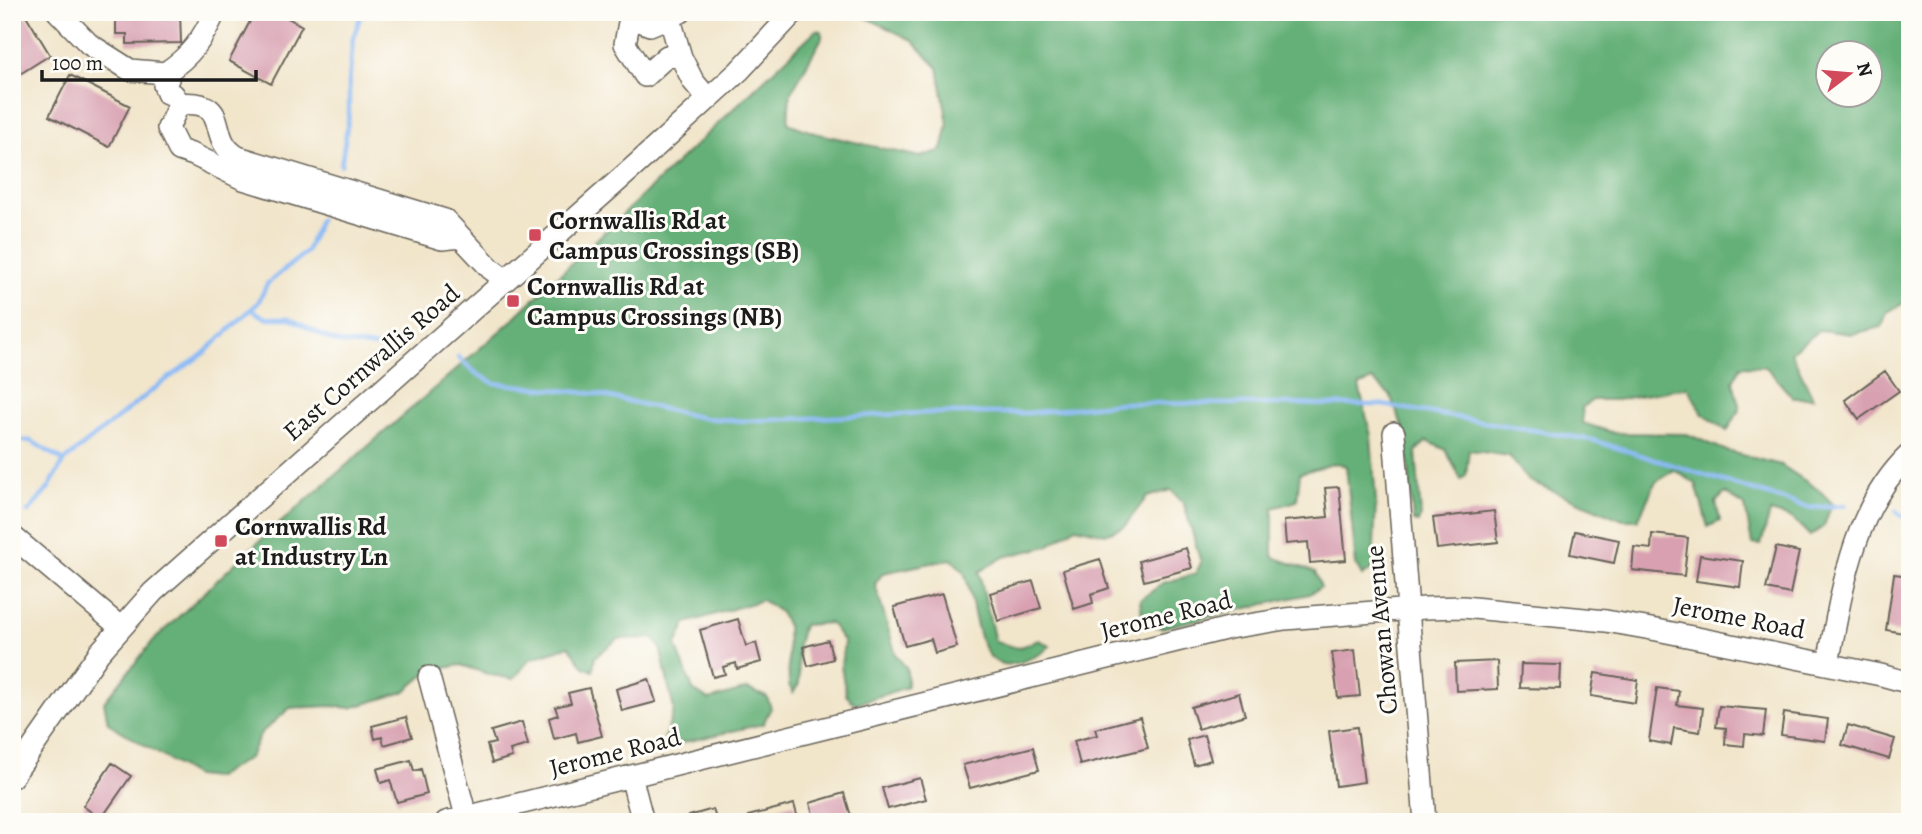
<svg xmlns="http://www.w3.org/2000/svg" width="1922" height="834" viewBox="0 0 1922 834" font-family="Alegreya,serif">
<rect width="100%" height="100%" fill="#fdfcf7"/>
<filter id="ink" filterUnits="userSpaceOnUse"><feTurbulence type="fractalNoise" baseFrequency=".0143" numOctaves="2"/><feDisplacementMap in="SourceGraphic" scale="14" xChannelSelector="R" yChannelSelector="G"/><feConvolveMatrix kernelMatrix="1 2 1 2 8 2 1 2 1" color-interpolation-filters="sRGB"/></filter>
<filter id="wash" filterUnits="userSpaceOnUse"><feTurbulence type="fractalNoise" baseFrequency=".00686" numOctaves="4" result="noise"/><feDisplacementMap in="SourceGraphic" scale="28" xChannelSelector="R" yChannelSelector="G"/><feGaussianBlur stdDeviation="1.57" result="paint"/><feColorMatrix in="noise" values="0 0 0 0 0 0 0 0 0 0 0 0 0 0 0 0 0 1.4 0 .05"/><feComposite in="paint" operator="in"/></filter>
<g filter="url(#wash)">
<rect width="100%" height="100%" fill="#f1e5ca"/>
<path fill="#65b078" stroke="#40664a" stroke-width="2" fill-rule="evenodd" d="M 860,12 L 1910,12 L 1910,300 L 1887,312 L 1882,327 L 1852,334 L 1819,330 L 1791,352 L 1813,398 L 1793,398 L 1766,367 L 1741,366 L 1733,381 L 1740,409 L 1727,431 L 1702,413 L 1688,387 L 1616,400 L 1593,400 L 1582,407 L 1583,423 L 1614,433 L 1687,434 L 1727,451 L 1781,465 L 1819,490 L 1832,503 L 1824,526 L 1810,536 L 1792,518 L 1770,512 L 1761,545 L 1752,544 L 1745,506 L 1725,493 L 1716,502 L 1720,521 L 1708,527 L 1696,484 L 1674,470 L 1655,483 L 1638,520 L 1623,520 L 1529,481 L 1509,456 L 1469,450 L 1466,475 L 1461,480 L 1446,450 L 1427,441 L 1416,451 L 1421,516 L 1418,522 L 1413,521 L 1406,435 L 1390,395 L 1372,380 L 1359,386 L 1371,436 L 1376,501 L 1373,569 L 1362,576 L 1356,565 L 1346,466 L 1336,463 L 1300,473 L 1297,501 L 1273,508 L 1273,557 L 1315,572 L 1321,587 L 1309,594 L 1161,628 L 1143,622 L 1140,600 L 1163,583 L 1195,574 L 1201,563 L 1184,504 L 1171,490 L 1147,497 L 1124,527 L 1105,534 L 1076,527 L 1048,546 L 1004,557 L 979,572 L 995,642 L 1018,648 L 1039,640 L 1050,646 C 1040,656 1030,659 1017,663 C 971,676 977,595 963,571 C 960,567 955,563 951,559 L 883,573 L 875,584 L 896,655 L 907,669 L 907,687 L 855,704 L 846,695 L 841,666 L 844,642 L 830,623 L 803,625 L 798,644 L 799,684 L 793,693 L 789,685 L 787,626 L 780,612 L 762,600 L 686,623 L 676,645 L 693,690 L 709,700 L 747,689 L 767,697 L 771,708 L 763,724 L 673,745 L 664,739 L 674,710 L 660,647 L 653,638 L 618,639 L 595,657 L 593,671 L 584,667 L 569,646 L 530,659 L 514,679 L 491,675 L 461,665 L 429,671 L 404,692 L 351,708 L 331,706 L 290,708 L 261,733 L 250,757 L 215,778 L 195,776 L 108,723 L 104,702 L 153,641 L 246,553 L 509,323 L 816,30 L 822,31 L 822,38 L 790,94 L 788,123 L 815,133 L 920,157 L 942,150 L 948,124 L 938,68 L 912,40 L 861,15 ZM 1828,52 L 1870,52 L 1870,94 L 1828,94 Z"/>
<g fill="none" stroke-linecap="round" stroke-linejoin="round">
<path stroke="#8ab9f5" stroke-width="4.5" d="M 341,165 L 349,115 L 349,83 L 353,38 L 362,12
M 251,309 L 266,318 L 289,318 L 331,340 L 341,343 L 376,347 L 406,342
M 458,357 L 477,374 L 494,383 L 596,394 L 703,418 L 745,421 L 925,413 L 1028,413 L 1120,403 L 1383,405 L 1592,440 L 1810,508 L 1845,505
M 12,440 L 31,441 L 64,461
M 1896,511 L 1910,522
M 28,512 L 48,489 L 64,461 L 159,385 L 203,354 L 258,303 L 267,284 L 306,252 L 320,219"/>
</g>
<g id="blocks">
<path fill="#d8a0b1" d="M 12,12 L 24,12 L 50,55 L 12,79 Z
M 116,12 L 180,12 L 181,43 L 127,44 L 127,34 L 116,34 Z
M 255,12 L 277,12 L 302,26 L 271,84 L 229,61 Z
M 70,75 L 130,106 L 109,147 L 49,116 Z
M 1885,371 L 1899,391 L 1859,419 L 1845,400 Z
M 1339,487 L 1346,560 L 1310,563 L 1308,542 L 1286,544 L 1284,521 L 1328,517 L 1325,488 Z
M 1494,511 L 1498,542 L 1437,549 L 1433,518 Z
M 1575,531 L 1619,540 L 1614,563 L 1570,554 Z
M 1652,534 L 1688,538 L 1684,576 L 1632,570 L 1634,547 L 1651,549 Z
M 1776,547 L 1799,552 L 1790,594 L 1766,589 Z
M 1186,548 L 1192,568 L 1144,581 L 1139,561 Z
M 1700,555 L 1743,561 L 1740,587 L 1696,581 Z
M 1100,559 L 1109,588 L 1091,594 L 1093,603 L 1074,609 L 1063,570 Z
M 1894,574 L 1910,576 L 1910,634 L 1886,630 Z
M 1033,581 L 1041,608 L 998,621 L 990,593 Z
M 942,594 L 957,647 L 935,653 L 931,639 L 905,646 L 894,607 Z
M 738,619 L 746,646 L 756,643 L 761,662 L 737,669 L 736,663 L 723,667 L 725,674 L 713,677 L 700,630 Z
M 828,640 L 833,659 L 808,666 L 803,647 Z
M 1355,650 L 1360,696 L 1338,698 L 1332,653 Z
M 1497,661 L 1498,689 L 1456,691 L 1455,663 Z
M 1521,664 L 1561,665 L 1560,689 L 1520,688 Z
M 1595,673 L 1638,680 L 1635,703 L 1591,696 Z
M 649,679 L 656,702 L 622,711 L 616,689 Z
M 589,688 L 602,736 L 578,742 L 576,733 L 554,739 L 549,718 L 558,715 L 555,707 L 571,703 L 568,693 Z
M 1657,688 L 1679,691 L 1677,705 L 1703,708 L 1700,732 L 1674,728 L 1671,745 L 1649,741 Z
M 1239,693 L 1245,715 L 1198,729 L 1191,707 Z
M 1719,706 L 1766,710 L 1763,736 L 1745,734 L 1744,746 L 1725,744 L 1726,728 L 1716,727 Z
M 1784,713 L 1828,719 L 1825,741 L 1781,735 Z
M 406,717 L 412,737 L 384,745 L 382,737 L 375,739 L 372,726 Z
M 1140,717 L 1148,748 L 1080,765 L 1074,741 L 1097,735 L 1095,729 Z
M 522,722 L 528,745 L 510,750 L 512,757 L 492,763 L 487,745 L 495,743 L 491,731 Z
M 1848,725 L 1895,739 L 1889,759 L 1842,745 Z
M 1357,727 L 1364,782 L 1336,786 L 1329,731 Z
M 1204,735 L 1211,760 L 1194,765 L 1187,740 Z
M 1033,747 L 1039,770 L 970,788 L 963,765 Z
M 411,760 L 414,771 L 421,769 L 427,794 L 397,802 L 390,780 L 381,783 L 377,769 Z
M 112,763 L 131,776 L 101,819 L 83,806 Z
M 920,778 L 926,799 L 888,809 L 882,788 Z
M 844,793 L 852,819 L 843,822 L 815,822 L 810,803 Z
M 794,804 L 799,822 L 750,822 L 748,816 Z
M 713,809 L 717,822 L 690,822 L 689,816 Z"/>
</g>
</g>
<g filter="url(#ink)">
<use href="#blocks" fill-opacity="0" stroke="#676259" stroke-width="2"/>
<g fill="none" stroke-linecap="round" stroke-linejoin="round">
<defs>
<path id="minor" d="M 58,12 L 89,44 L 130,70 L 165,73
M 631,12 L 625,44 L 645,76 L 667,56 L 681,57 L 693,81 L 708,99
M 668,12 L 681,57
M 632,14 L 640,21 L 650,25 L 681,12
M 179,104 C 235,99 204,138 238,157 L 445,220 L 491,269 L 506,280
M 179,104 L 168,128 L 179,150 L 194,155 L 243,179 L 442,239 L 461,237
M 179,104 L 174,95 L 167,93 L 164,85 L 168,79 L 165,73 C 191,56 202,40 215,12
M 1394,433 L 1425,822
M 12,536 L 120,627
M 1828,664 C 1842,590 1853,508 1910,454
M 429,677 L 466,816
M 631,776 L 643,822
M 12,777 L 99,653 L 153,592 L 637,164 L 739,71 L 794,12
M 446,822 L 1229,628 L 1285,619 L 1425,608 L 1463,607 L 1606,621 L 1657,630 L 1881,675 L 1910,683"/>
</defs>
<use href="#minor" stroke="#676259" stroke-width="24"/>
<use href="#minor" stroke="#fff" stroke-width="21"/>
</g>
</g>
<g fill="#d1495b" stroke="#fdfcf7" stroke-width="2.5">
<rect x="528" y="228" width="14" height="14" rx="3.5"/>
<rect x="506" y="294" width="14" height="14" rx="3.5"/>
<rect x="214" y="534" width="14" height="14" rx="3.5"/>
</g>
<g text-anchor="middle" stroke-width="6" stroke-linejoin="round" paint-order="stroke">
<g font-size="26" font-weight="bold" fill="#1c1c1c" stroke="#fdfcf7" text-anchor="start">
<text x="549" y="229">Cornwallis Rd at<tspan x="549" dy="30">Campus Crossings (SB)</tspan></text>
<text x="527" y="295">Cornwallis Rd at<tspan x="527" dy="30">Campus Crossings (NB)</tspan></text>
<text x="235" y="535">Cornwallis Rd<tspan x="235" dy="30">at Industry Ln</tspan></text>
</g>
<g font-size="26" fill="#1c1c1c" stroke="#fdfcf7">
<text transform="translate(371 362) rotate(-41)" y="9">East Cornwallis Road</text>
<text transform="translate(1166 615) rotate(-14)" y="9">Jerome Road</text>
<text transform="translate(1739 617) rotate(11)" y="9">Jerome Road</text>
<text transform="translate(1381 630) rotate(-95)" y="9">Chowan Avenue</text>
<text transform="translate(615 752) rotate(-14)" y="9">Jerome Road</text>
</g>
</g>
<rect width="1922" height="834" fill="none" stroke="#fdfcf7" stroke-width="42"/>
<g transform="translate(1849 74) rotate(74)"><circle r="33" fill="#fdfcf7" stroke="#a3a29f" stroke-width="2"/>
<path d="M0-5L12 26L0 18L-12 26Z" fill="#d1495b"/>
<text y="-10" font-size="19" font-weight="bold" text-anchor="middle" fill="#1c1c1c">N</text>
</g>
<path d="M42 70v10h214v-10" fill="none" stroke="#1c1c1c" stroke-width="3.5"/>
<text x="52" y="70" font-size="21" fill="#1c1c1c" stroke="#fdfcf7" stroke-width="5" paint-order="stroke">100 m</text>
</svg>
